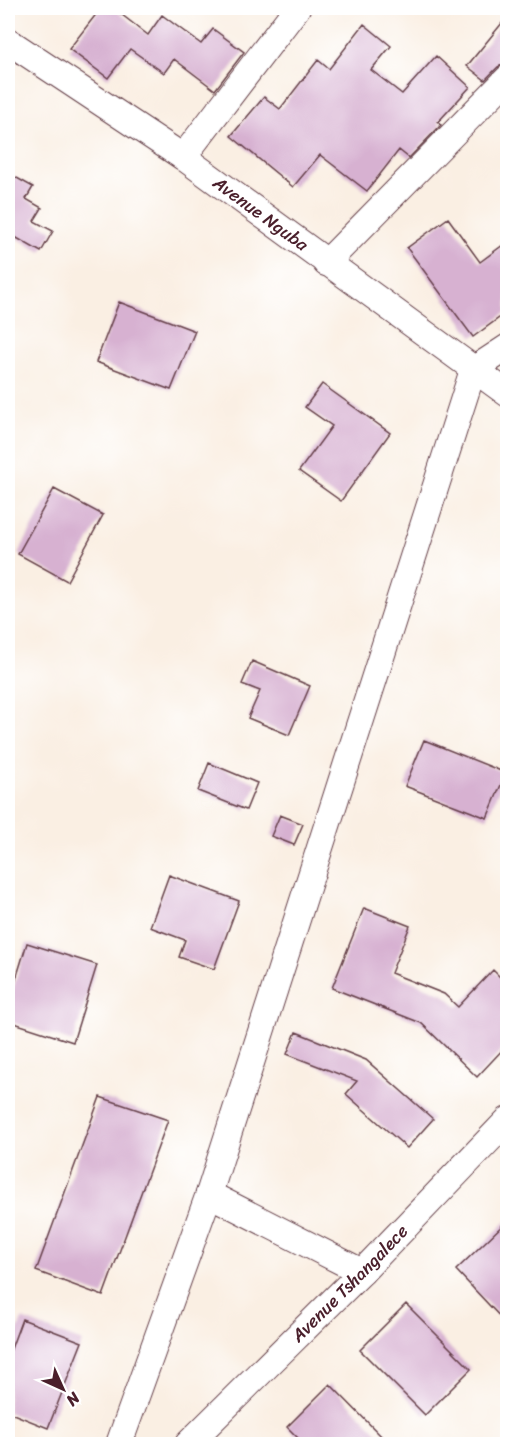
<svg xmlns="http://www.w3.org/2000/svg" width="515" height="1452" viewBox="0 0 515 1452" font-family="Sriracha,sans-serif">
<rect width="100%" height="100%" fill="#fff"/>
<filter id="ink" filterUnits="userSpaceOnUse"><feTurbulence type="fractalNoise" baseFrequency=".0167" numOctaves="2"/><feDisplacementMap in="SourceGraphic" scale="12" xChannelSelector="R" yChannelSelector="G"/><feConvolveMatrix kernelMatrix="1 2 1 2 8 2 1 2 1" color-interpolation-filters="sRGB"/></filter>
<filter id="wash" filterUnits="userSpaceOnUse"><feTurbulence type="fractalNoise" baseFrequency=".008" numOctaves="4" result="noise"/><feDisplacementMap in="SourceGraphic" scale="24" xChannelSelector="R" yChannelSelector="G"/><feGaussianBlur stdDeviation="1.35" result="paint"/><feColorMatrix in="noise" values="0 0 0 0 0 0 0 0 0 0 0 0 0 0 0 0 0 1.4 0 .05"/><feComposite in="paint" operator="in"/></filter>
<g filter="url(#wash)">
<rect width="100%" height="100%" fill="#faefe3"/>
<g id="blocks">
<path fill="#d7b1d1" d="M 101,8 L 113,8 L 148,35 L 162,15 L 201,44 L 213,29 L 244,52 L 215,90 L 174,59 L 164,73 L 130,49 L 108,78 L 69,49 Z
M 507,17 L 507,63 L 498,67 L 485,80 L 467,66 Z
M 364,24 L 391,46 L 371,70 L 402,94 L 436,56 L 470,87 L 438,122 L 441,125 L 409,158 L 399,150 L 367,191 L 320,155 L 293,187 L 231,136 L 264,97 L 280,109 L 318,60 L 329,69 Z
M 8,173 L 33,187 L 26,199 L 42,208 L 34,221 L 53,231 L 41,252 L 8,233 Z
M 448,218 L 480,262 L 507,242 L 507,312 L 473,337 L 407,248 Z
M 119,302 L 195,331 L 171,390 L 96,362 Z
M 322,384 L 390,433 L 341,501 L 299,471 L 332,426 L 305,407 Z
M 54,489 L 103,515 L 67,581 L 18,554 Z
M 252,661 L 310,686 L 289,735 L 248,718 L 260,691 L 242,684 Z
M 424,740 L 506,773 L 487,818 L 405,786 Z
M 209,763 L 257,783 L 246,810 L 198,791 Z
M 280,815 L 303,824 L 294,845 L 271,836 Z
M 169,875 L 239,901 L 214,969 L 179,957 L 185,940 L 150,927 Z
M 364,908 L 410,926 L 391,973 L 444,994 L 458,1007 L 493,970 L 507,984 L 507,1045 L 477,1077 L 421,1023 L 332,988 Z
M 27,943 L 97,965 L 73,1042 L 8,1021 L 8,1005 Z
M 296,1032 L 366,1060 L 433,1119 L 407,1148 L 346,1094 L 357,1081 L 287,1054 Z
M 100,1097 L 168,1120 L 103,1296 L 36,1271 Z
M 507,1221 L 507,1324 L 456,1270 Z
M 406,1304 L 471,1369 L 425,1415 L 360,1350 Z
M 22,1319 L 82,1342 L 48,1428 L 8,1412 L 8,1357 Z
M 330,1384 L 389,1444 L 304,1444 L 287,1427 Z"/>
</g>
</g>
<g filter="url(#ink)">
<use href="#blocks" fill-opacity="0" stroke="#643e47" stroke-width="1.5"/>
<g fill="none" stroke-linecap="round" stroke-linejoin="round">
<defs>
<g id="minor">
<path id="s1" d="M 8,41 L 183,157 L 508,394"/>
<path d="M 183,157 L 297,8"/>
<path d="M 326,263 L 508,78"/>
<path d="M 209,1194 L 362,1272"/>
<path d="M 119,1444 L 209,1194 L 473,370 L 508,347"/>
<path id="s2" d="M 188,1444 L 362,1272 L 508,1120"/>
</g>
</defs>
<use href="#minor" stroke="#643e47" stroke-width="28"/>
<use href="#minor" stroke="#fff" stroke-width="26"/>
</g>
</g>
<g text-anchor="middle" stroke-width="5" stroke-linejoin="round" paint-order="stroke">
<g font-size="18" fill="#4a1f2b" stroke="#fff">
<text dy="6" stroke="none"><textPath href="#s1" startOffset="306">Avenue Nguba</textPath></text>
<text dy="6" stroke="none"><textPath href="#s2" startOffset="228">Avenue Tshangalece</textPath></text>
</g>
</g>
<rect width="515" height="1452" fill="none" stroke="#fff" stroke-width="30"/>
<g transform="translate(63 1389) rotate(135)" stroke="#ffffff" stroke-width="4.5" paint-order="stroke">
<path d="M0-4.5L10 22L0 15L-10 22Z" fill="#4a1f2b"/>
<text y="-9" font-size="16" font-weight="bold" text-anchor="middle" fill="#4a1f2b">N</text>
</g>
</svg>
